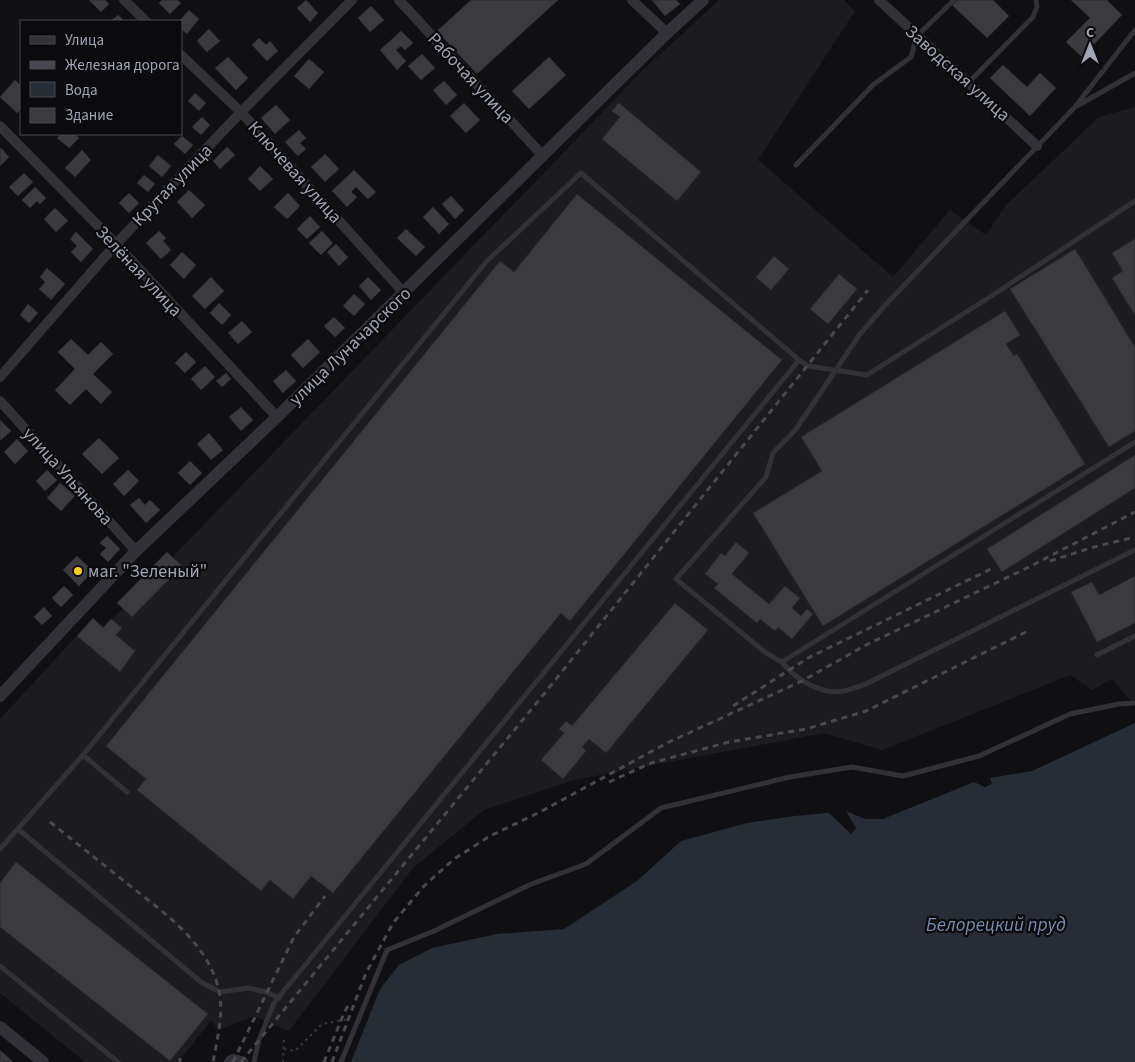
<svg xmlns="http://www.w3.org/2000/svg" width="1135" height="1062" viewBox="0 0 1135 1062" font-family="'Source Sans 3',sans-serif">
<rect width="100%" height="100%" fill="#101012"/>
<path fill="#1c1c1f" d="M 719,0 L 844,0 L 855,11 L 758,160 L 893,277 L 950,210 L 986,235 L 1006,205 L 1099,117 L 1135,107 L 1135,699 L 1131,701 L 1112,679 L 1092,690 L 1070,675 L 882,750 L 824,733 L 574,780 L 484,810 L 413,868 L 289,1031 L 254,1016 L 219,1030 L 211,1021 L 178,1062 L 85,1062 L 0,993 L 0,719 L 93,618 L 105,627 L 643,70 Z"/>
<path fill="#262d36" d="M 1135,723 L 1135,1062 L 351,1062 L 380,989 L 399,965 L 432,948 L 497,934 L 564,929 L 637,881 L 681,841 L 747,823 L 794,816 L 829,813 L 851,834 L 856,828 L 846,811 L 865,819 L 883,819 L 974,782 L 985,787 L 992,784 L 990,778 L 1032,771 Z"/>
<path fill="#3a3a3f" stroke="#2a2a2e" d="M 89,0 L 105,0 L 109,4 L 101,12 Z
M 162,0 L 177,0 L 181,3 L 170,14 L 159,3 Z
M 306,0 L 318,13 L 310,22 L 297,8 Z
M 471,0 L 558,0 L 477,74 L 437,31 Z
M 652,0 L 676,0 L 680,4 L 665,16 Z
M 958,0 L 993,0 L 1009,16 L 987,38 L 952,5 Z
M 1071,0 L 1107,0 L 1122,15 L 1082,57 L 1066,42 L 1090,18 Z
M 371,6 L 384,20 L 370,32 L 358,18 Z
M 189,10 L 199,19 L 187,34 L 181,29 L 181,21 L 179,21 Z
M 118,15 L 124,21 L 111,21 Z
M 209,29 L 220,41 L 207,52 L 197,41 Z
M 401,31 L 413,43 L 405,50 L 401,46 L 396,50 L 406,61 L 397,70 L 380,50 Z
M 259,38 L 266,45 L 270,41 L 278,51 L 267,61 L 252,45 Z
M 422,54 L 435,68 L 421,80 L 408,66 Z
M 228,57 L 248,78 L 236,90 L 215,68 Z
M 549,57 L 566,75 L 529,109 L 512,91 Z
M 309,59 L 324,72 L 309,89 L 294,76 Z
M 1003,65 L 1027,87 L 1040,73 L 1056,88 L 1030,116 L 990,78 Z
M 15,80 L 21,86 L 21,109 L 17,113 L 0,97 Z
M 444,81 L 457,95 L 446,105 L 433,90 Z
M 195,93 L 206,103 L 199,111 L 188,101 Z
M 464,103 L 480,120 L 466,133 L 450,116 Z
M 619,103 L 701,172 L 677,201 L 602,139 L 620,117 L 612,111 Z
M 276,105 L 290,120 L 275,134 L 261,118 Z
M 202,117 L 210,125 L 201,135 L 192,127 Z
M 299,130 L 306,138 L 300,143 L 306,149 L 298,156 L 285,142 Z
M 61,134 L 75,134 L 79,138 L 69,148 L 57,138 Z
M 182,136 L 193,145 L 185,154 L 174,144 Z
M 227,147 L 235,155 L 220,169 L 213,161 Z
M 1,148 L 9,157 L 0,166 L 0,149 Z
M 82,150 L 91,160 L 75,177 L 65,168 Z
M 325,154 L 339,169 L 325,182 L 311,167 Z
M 158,155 L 171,166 L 162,177 L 149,166 Z
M 260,166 L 273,179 L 260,191 L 248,179 Z
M 354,170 L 376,192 L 368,199 L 356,187 L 351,192 L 357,197 L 347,207 L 332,191 Z
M 24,173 L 33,182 L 18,196 L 9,187 Z
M 144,175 L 155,184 L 148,192 L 137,183 Z
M 35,187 L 46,198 L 40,204 L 37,201 L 30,208 L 22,200 Z
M 189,190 L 205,205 L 192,218 L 177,202 Z
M 129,193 L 139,203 L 129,213 L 119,203 Z
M 288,193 L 300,206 L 287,219 L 274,207 Z
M 577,194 L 782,360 L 570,621 L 561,613 L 333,893 L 311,876 L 293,899 L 270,880 L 261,891 L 137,790 L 146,779 L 106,746 L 500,261 L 514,272 Z
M 451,196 L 464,210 L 455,219 L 442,204 Z
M 433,207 L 449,224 L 439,234 L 423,217 Z
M 55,208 L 68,221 L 56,232 L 44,219 Z
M 310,216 L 320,227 L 307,239 L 297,229 Z
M 406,229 L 425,247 L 416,256 L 397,238 Z
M 159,231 L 166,238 L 163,241 L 171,250 L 161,259 L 146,243 Z
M 322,231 L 333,243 L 321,255 L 309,243 Z
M 76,232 L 93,249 L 81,262 L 71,252 L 77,246 L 70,239 Z
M 1135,239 L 1135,315 L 1112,278 L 1123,271 L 1112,253 Z
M 336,244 L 348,257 L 339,266 L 327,252 Z
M 1075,249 L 1135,347 L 1135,431 L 1109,447 L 1010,289 Z
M 182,252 L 196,265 L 184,279 L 170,265 Z
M 774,256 L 789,269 L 771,290 L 756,277 Z
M 47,268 L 65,284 L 51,300 L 39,289 L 45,282 L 40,277 Z
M 839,274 L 857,289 L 828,324 L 810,309 Z
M 211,277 L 224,291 L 205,309 L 192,296 Z
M 368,277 L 381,290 L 371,300 L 359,286 Z
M 354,294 L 365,304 L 354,316 L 343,306 Z
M 219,303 L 231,315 L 222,325 L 210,313 Z
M 28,304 L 38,313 L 29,323 L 20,315 Z
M 1005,311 L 1020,335 L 1006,344 L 1014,356 L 1017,354 L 1085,464 L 823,626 L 753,513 L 822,471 L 801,437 Z
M 334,317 L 345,328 L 335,337 L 324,326 Z
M 242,321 L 252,332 L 238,344 L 228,333 Z
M 71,339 L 88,355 L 101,342 L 113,354 L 93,374 L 112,392 L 101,404 L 86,389 L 70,405 L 55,390 L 75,369 L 58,352 Z
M 308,339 L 320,352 L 303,368 L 291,355 Z
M 186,352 L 196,362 L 185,373 L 175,363 Z
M 205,366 L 215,377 L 201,390 L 191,379 Z
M 286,370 L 296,381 L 283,393 L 273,381 Z
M 226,373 L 231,379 L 222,387 L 216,381 Z
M 241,407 L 253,420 L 241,431 L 229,417 Z
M 0,420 L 11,431 L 1,440 L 0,440 Z
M 209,433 L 223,450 L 211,460 L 197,444 Z
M 99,438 L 119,458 L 102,474 L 82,454 Z
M 17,439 L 28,451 L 15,464 L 4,452 Z
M 1135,455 L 1135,488 L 1002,572 L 987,549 Z
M 190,461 L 202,473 L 190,485 L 178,473 Z
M 47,470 L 57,480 L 45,491 L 36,481 Z
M 128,470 L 139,481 L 124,496 L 113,484 Z
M 60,483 L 75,496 L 61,511 L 47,498 Z
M 139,498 L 145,505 L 150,500 L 160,510 L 146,523 L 130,505 Z
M 107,536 L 120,549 L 108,562 L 100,554 L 106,548 L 100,543 Z
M 736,542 L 749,553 L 732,574 L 769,604 L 785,586 L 800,598 L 792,608 L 801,616 L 807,609 L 813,614 L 792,639 L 778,627 L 775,631 L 760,619 L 757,623 L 714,588 L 718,584 L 705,574 L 721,553 L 725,556 Z
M 167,552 L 182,566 L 132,617 L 117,603 Z
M 77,556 L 93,571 L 79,586 L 63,570 Z
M 1135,576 L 1135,623 L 1097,642 L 1071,592 L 1092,582 L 1099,595 Z
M 64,586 L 73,595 L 61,607 L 52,598 Z
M 675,603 L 708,630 L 606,753 L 589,739 L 582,747 L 586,751 L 563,779 L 541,760 L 564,733 L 559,729 L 566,721 L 572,726 Z
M 44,607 L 52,616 L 42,625 L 34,617 Z
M 93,618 L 103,628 L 111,619 L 122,628 L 116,635 L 135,651 L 120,672 L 77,636 Z
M 16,862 L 208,1014 L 170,1061 L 0,927 L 0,883 Z
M 0,1050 L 13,1062 L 0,1062 Z"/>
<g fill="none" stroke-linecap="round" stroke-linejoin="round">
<path stroke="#37383e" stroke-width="2" stroke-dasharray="2.5 4" stroke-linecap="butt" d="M 284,1049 L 295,1051 L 322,1024 L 350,1019
M 283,1062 L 284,1037"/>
<path stroke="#313137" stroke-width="5" d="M 1135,30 L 1074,108 L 888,302 L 860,334 L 796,429 L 773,453 L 766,477 L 676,579 L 766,653 L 782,662 L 1135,442
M 969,82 L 1033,17 L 1037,7 L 1036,0
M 1077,106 L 1135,73
M 796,165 L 874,84 L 911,57 L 917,36 L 954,0
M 1097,655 L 1135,636
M 782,662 C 796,680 821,695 843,691 C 851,690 859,686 866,684 L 1135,550
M 83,755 L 487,261 L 581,173 L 799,360
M 18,829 L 201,982 L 220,992 L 248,988 L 266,992 L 279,998
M 0,849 L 83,755 L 127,792
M 0,966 L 118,1062
M 254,1062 L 259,1040 L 274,1003 L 799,360 L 808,366 L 867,375 L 996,293 L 1135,201
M 341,1062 L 387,950 L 434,931 L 529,885 L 586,864 L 661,808 L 790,777 L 852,767 L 903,776 L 979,756 L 1070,714 L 1119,704 L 1135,703"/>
<path stroke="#313137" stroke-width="10" d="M 124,0 L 146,21
M 399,0 L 543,156
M 632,0 L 667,33
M 879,0 L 1037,146
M 181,55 L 241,112 L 404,293
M 0,126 L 116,244 L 277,417
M 0,377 L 116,244 L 241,112 L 352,0
M 0,401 L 136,551"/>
<path stroke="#313137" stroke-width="12" d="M 0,696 L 136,551 L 277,417 L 667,33 L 703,0
M 0,1027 L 43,1062
M 230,1062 L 233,1060 L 242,1062"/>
<path stroke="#484950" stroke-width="3" stroke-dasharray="6 5" stroke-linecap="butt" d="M 1050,561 L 1094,547 L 1135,537
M 733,706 L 808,658 L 993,568
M 609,782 L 651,763 L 729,742 L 806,729 L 866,711 L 1028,631
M 50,822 C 75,842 99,861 124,881 C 161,911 208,941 219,991 C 224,1013 217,1040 213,1062
M 180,1058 L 180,1062
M 233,1062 L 294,937 L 325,896
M 241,1062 L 544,694 L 868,290
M 324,1062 L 344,1013 L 350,1002
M 332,1062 L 366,973 L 393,923 L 424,886 L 454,859 L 490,836 L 540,812 L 669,742 L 802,681 L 866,645 L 1027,568 L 1135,512"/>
</g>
<circle fill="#fdcd1d" stroke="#0b0b0d" stroke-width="2" cx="78" cy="571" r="5"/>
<g text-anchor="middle" stroke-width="4.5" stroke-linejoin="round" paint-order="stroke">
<g font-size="18" fill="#a0a4b3" stroke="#0b0b0d">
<text transform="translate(958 73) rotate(42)" y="6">Заводская улица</text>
<text transform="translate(471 78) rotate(47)" y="6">Рабочая улица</text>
<text transform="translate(295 172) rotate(48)" y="6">Ключевая улица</text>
<text transform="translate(172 185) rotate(-46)" y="6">Крутая улица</text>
<text transform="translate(139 271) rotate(47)" y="6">Зелёная улица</text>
<text transform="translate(350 346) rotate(-44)" y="6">улица Луначарского</text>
<text transform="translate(68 476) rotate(48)" y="6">улица Ульянова</text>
</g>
<g font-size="18" fill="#a0a4b3" stroke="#0b0b0d" text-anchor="start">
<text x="88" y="577">маг. "Зеленый"</text>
</g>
<g font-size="19" font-style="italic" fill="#748db1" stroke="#0b0b0d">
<text x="996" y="931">Белорецкий пруд</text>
</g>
</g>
<rect x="20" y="20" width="162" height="115" fill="#0b0b0d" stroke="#47484f"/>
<rect x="30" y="36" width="25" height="8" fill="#313137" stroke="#47484f"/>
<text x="65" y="45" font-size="15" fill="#a0a4b3">Улица</text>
<rect x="30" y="61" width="25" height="8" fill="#484950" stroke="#47484f"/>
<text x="65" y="70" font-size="15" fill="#a0a4b3">Железная дорога</text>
<rect x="30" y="82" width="25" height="15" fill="#262d36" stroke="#47484f"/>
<text x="65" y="95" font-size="15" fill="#a0a4b3">Вода</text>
<rect x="30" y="108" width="25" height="15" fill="#3a3a3f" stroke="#47484f"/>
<text x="65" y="120" font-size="15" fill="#a0a4b3">Здание</text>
<g transform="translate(1090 45)" stroke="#0b0b0d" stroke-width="4" paint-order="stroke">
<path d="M0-4L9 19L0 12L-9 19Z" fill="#a0a4b3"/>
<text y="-8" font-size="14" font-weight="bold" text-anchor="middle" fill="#a0a4b3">С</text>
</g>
</svg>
